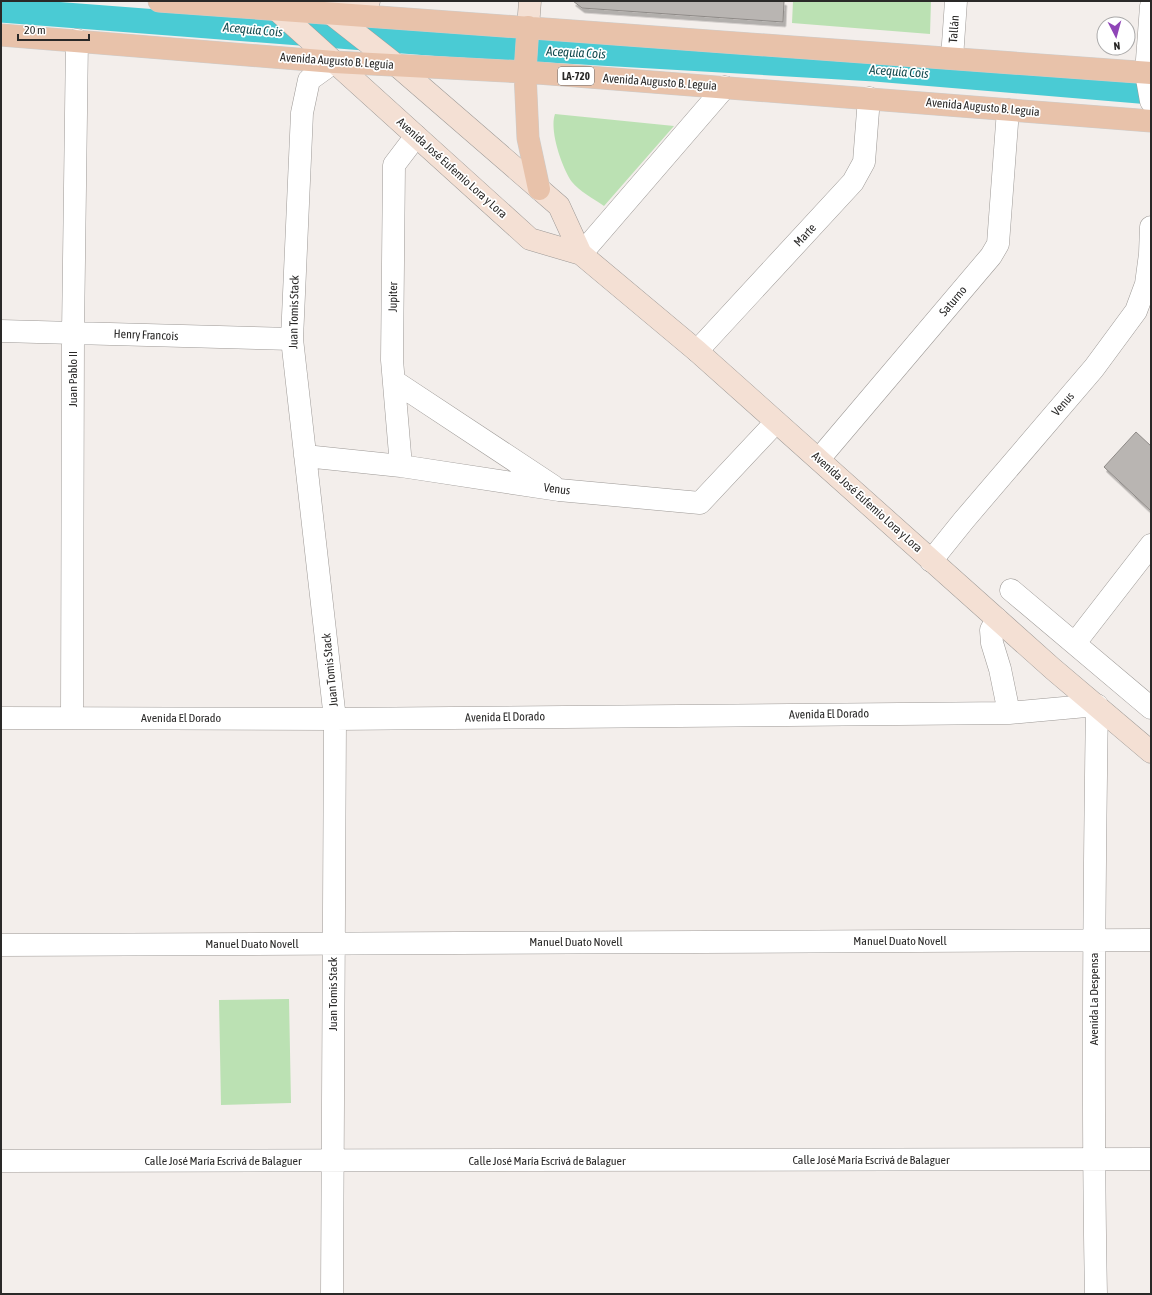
<svg xmlns="http://www.w3.org/2000/svg" width="1152" height="1295" viewBox="0 0 1152 1295" font-family="'Asap Condensed',sans-serif">
<defs>
<filter id="shadow"><feDropShadow dx="2.5" dy="4.5" stdDeviation="0" flood-color="#0004"/></filter>
</defs>
<rect width="100%" height="100%" fill="#f3eeeb"/>
<path fill="#bbe1b3" d="M 793,1 L 931,1 L 930,34 L 792,23 Z
M 555,114 L 674,126 L 604,206 C 594,199 579,191 572,182 C 562,168 549,130 555,114 Z
M 289,999 L 291,1103 L 221,1105 L 219,1000 Z"/>
<g fill="none" stroke-linecap="round" stroke-linejoin="round">
<path stroke="#4acbd4" stroke-width="25" d="M 1,10 L 442,44 L 875,69 L 1151,92"/>
</g>
<path fill="#b9b5b2" stroke="#8e8a87" filter="url(#shadow)" d="M 573,1 L 784,1 L 783,22 L 582,8 Z
M 1136,432 L 1151,446 L 1151,511 L 1104,467 Z"/>
<g fill="none" stroke-linecap="round" stroke-linejoin="round">
<defs>
<path id="street" d="M 1151,6 L 1146,73 L 1151,101
M 952,58 L 956,1
M 581,254 L 725,87
M 1,331 L 292,339
M 697,351 L 853,182 L 864,162 L 869,98
M 394,381 L 553,486
M 305,456 L 401,466 L 559,490 L 700,503 L 776,422
M 819,459 L 991,256 L 998,244 L 1008,110
M 401,466 L 392,360 L 394,165 L 416,136
M 931,561 L 964,520 L 1094,368 L 1136,311 L 1146,284 L 1150,254 L 1151,227
M 1011,590 L 1151,708
M 997,619 L 991,630 L 992,643 L 1000,669 L 1009,713
M 1075,643 L 1151,545
M 72,717 L 73,333 L 77,40
M 1,718 L 335,719 L 1009,713 L 1097,705 C 1094,901 1092,1098 1096,1294
M 1,945 L 1151,940
M 1,1161 L 1151,1159
M 332,1294 L 335,719 L 292,339 L 302,113 L 309,80 L 334,62"/>
<path id="secondary" d="M 315,1 L 395,64 L 559,206 L 581,254 L 697,351 L 1053,669 L 1151,752
M 268,2 L 530,239 L 581,254
M 332,14 L 369,1
M 528,27 L 530,1"/>
<path id="primary" d="M 159,1 L 1151,73
M 528,27 L 525,72 L 528,138 L 539,189
M 1,35 L 334,62 L 525,72 L 1151,121"/>
</defs>
<use href="#street" stroke="#9d9996" stroke-width="23"/>
<use href="#secondary" stroke="#9d9996" stroke-width="23"/>
<use href="#primary" stroke="#cccccb" stroke-width="23"/>
<use href="#street" stroke="#fff" stroke-width="22"/>
<use href="#secondary" stroke="#f4e0d4" stroke-width="22"/>
<use href="#primary" stroke="#e8c2aa" stroke-width="22"/>
</g>
<g text-anchor="middle" stroke-width="3.5" stroke-linejoin="round" paint-order="stroke">
<rect fill="#fff" stroke="#6a6968" stroke-width="1" x="558" y="67" width="36" height="18" rx="3"/>
<g font-size="11" font-weight="bold" fill="#2a2928">
<text x="576" y="80">LA-720</text>
</g>
<g font-size="12" fill="#2a2928" stroke="#fff">
<text transform="translate(954 29) rotate(-86)" y="4">Tallán</text>
<text transform="translate(337 61) rotate(4)" y="4">Avenida Augusto B. Leguia</text>
<text transform="translate(660 82) rotate(4)" y="4">Avenida Augusto B. Leguia</text>
<text transform="translate(983 107) rotate(5)" y="4">Avenida Augusto B. Leguia</text>
<text transform="translate(452 168) rotate(42)" y="4">Avenida José Eufemio Lora y Lora</text>
<text transform="translate(805 235) rotate(-47)" y="4">Marte</text>
<text transform="translate(393 297) rotate(-89)" y="4">Jupiter</text>
<text transform="translate(953 301) rotate(-50)" y="4">Saturno</text>
<text transform="translate(294 312) rotate(-89)" y="4">Juan Tomis Stack</text>
<text transform="translate(146 335) rotate(2)" y="4">Henry Francois</text>
<text transform="translate(73 379) rotate(-90)" y="4">Juan Pablo II</text>
<text transform="translate(1063 404) rotate(-49)" y="4">Venus</text>
<text transform="translate(557 489) rotate(7)" y="4">Venus</text>
<text transform="translate(867 502) rotate(42)" y="4">Avenida José Eufemio Lora y Lora</text>
<text transform="translate(330 670) rotate(-96)" y="4">Juan Tomis Stack</text>
<text transform="translate(829 714) rotate(-1)" y="4">Avenida El Dorado</text>
<text transform="translate(505 717) rotate(-1)" y="4">Avenida El Dorado</text>
<text x="181" y="722">Avenida El Dorado</text>
<text x="900" y="945">Manuel Duato Novell</text>
<text x="576" y="946">Manuel Duato Novell</text>
<text x="252" y="948">Manuel Duato Novell</text>
<text transform="translate(333 994) rotate(-90)" y="4">Juan Tomis Stack</text>
<text transform="translate(1094 999) rotate(-90)" y="4">Avenida La Despensa</text>
<text x="871" y="1164">Calle José María Escrivá de Balaguer</text>
<text x="223" y="1165">Calle José María Escrivá de Balaguer</text>
<text x="547" y="1165">Calle José María Escrivá de Balaguer</text>
</g>
<g font-size="13" font-style="italic" fill="#144c50" stroke="#fff">
<text transform="translate(253 29) rotate(5)" y="5">Acequia Cois</text>
<text transform="translate(576 52) rotate(3)" y="5">Acequia Cois</text>
<text transform="translate(899 71) rotate(4)" y="5">Acequia Cois</text>
</g>
</g>
<rect width="1152" height="1295" fill="none" stroke="#2a2928" stroke-width="4"/>
<g transform="translate(1116 36) rotate(174)"><circle r="19" fill="#ffffff" stroke="#aaa9a9"/>
<path d="M0-3L7 15L0 10L-7 15Z" fill="#8f45b7"/>
<text y="-6" font-size="11" font-weight="bold" text-anchor="middle" fill="#2a2928">N</text>
</g>
<path d="M18 34v6h71v-6" fill="none" stroke="#2a2928" stroke-width="2"/>
<text x="24" y="34" font-size="12" fill="#2a2928" stroke="#ffffff" stroke-width="3" paint-order="stroke">20 m</text>
</svg>
